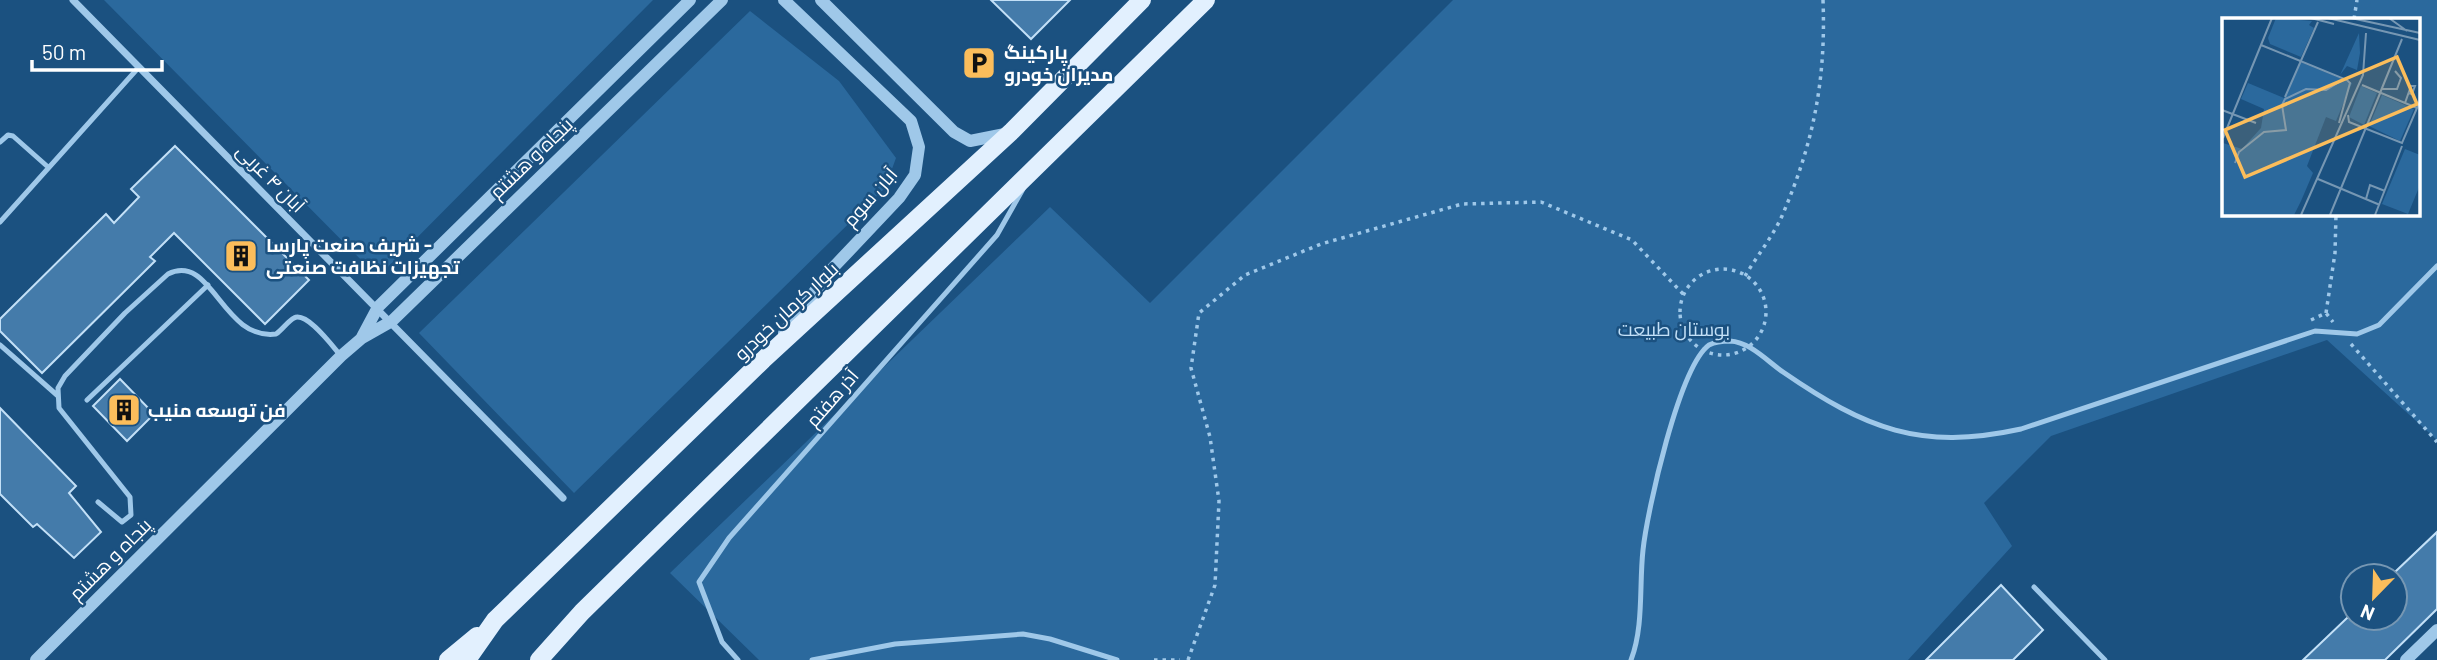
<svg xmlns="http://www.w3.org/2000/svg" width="2437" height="660" viewBox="0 0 2437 660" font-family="Barlow,Cairo,sans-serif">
<rect width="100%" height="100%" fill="#1b5180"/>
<path fill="#2b699d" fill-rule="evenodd" d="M 104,0 L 653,0 L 378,277 Z
M 1453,0 L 2437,0 L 2437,440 L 2327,340 L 2051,436 L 1984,503 L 2012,546 L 1908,660 L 759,660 L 670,573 L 1050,207 L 1150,303 ZM 2224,19 L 2418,19 L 2418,214 L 2224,214 Z
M 750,11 L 839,81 L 896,158 L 885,188 L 574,493 L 419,333 Z"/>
<path fill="#447baa" stroke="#c3e0f7" stroke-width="2" d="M 991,0 L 1070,0 L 1031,39 Z
M 175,146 L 309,280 L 265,324 L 174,233 L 150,257 L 155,261 L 42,373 L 0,331 L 0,319 L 106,214 L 114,223 L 139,197 L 131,189 Z
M 120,379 L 154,414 L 127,441 L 93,406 Z
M 0,408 L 76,486 L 69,493 L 101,532 L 74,558 L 37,524 L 33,527 L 0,494 Z
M 2437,532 L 2437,609 L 2385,660 L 2303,660 L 2347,618 L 2395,618 L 2395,572 Z
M 2001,585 L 2043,630 L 2013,660 L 1926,660 Z"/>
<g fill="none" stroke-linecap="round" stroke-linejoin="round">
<path stroke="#9fc8e9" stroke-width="3.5" stroke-dasharray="3.5 5" stroke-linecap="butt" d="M 2354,19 L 2357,0
M1680 312a43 43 0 1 1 86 0a43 43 0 1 1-86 0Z
M 1745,276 C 1757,256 1773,236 1782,216 C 1814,142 1826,79 1823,0
M 2326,313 L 2335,253 L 2336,214
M 2311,320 L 2326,313 L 2333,322
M 2351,344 L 2437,442
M 1154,660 L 1180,660
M 1188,660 L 1215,585 L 1219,501 L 1210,437 L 1191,368 L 1199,313 L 1245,275 L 1321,244 L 1462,204 L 1541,202 L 1632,240 L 1684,295"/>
<path stroke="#9fc8e9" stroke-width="5" d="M 0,142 L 8,135 L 13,136 L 48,167
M 0,222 L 139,67
M 0,345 L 58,396
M 87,400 L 208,285
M 98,502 L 122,522 L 131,515 L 130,497 L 59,408 L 58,388 L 65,376 L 125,313 L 168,274 C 212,252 222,341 276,334 C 282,330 288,321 294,318 C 307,311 333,347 341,356
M 2034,587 L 2105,660
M 738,660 L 722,642 L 699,582 L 729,538 L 997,235 L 1023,189
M 812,660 L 895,644 L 1023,634 L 1050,639 L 1117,660
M 1631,660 C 1644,626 1639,586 1643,550 C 1647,512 1679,367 1709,345 C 1715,342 1723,341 1730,341 C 1750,342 1767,361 1783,372 C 1866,429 1920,451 2021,429 L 2315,331 L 2357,334 L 2379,325 L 2437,266"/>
<path stroke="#9fc8e9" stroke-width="7" d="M 73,0 L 563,498"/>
<path stroke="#9fc8e9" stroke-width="12" d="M 821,0 L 954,132 L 970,141 L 1005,134
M 784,333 L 829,272 L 899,198 L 915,175 L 919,147 L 911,121 L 784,0
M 362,337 L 378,307 L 690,0
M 36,660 L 341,356 L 362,338 L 392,321 L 722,0
M 2406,660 L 2437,630"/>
<path stroke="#e2f0fe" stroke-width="18" d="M 448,660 L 477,636
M 467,660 L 495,620 L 763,360 L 1012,131 L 1142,0
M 539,660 L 582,612 L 1206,0"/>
</g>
<defs>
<symbol id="parking-square" viewBox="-11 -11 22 22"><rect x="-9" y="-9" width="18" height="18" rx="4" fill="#fbbd5b" stroke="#1b5180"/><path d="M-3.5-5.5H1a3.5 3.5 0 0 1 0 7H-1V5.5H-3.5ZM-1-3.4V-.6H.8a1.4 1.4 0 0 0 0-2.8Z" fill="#111"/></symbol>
<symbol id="building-square" viewBox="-11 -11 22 22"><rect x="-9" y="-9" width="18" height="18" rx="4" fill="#fbbd5b" stroke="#1b5180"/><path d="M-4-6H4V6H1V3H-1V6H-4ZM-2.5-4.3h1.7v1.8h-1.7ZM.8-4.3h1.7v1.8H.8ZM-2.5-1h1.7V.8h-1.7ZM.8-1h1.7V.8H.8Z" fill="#111"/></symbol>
</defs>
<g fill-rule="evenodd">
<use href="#parking-square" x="960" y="44" width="38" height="38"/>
<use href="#building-square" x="222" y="237" width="38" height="38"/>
<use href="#building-square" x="105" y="391" width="38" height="38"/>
</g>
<g text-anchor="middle" stroke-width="5" stroke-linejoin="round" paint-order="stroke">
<g font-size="19" font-weight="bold" fill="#fff" stroke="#1b5180" text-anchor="start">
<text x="1004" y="59">پارکینگ<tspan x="1004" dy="22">مدیران خودرو</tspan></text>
<text x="266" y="252">شریف صنعت پارسا -<tspan x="266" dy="22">تجهیزات نظافت صنعتی</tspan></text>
<text x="148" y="417">فن توسعه منیب</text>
</g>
<g font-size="19" fill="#fff" stroke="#1b5180">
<text transform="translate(531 158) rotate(-44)" y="7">پنجاه و هشتم</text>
<text transform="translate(271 178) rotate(45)" y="7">آبان ۴ غربی</text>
<text transform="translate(870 197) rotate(-49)" y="7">آبان سوم</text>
<text transform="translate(786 311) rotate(-43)" y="7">بلوار کرمان خودرو</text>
<text transform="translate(832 398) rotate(-49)" y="7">آذر هفتم</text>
<text transform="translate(110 559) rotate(-45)" y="7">پنجاه و هشتم</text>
</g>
<g font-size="19" fill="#c3e0f7" stroke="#1b5180">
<text x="1674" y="336">بوستان طبیعت</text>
</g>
</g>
<g transform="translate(2222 18)">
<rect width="198" height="198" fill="#1b5180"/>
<path d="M 54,0 L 90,3 L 87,7 L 92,10 L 79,39 L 48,26 L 46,20 ZM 137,15 L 138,35 L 135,52 L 125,48 L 118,57 ZM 78,44 L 130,65 L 114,103 L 104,99 L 85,148 L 91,155 L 79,183 L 72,197 L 0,197 L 1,125 L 20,131 L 39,110 L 42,91 L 19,81 L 26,65 L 62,80 ZM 139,68 L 155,75 L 142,107 L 127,99 ZM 160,77 L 192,91 L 178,123 L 147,108 ZM 183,131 L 198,137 L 198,167 L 186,196 L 160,186 Z" fill="#2b699d"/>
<path fill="none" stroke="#7697b3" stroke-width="2" d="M 89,0 L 112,6M 106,0 L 198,22M 129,0 L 198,15M 167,0 L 185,13M 39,27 L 125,62 L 128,65 L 117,105M 140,67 L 195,90M 160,71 L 175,71 L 179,60 L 173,53M 158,75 L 180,21M 63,79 L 96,4M 183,85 L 189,68 L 193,68 L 190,76 L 186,75M 0,92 L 34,105M 126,97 L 127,104 L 180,125 L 198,83M 1,120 L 50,0M 13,145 L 17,134 L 42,114 L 64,112 L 60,87 L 63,81 L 84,71 L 104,72 L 122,61M 96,161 L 158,187M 144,181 L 148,167 L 163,173M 79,197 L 141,57 L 144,15M 108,197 L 159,73M 153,197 L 180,128"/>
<path fill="#fbbd5b" fill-opacity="0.15" stroke="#fbbd5b" stroke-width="3.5" d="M 175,39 L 195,86 L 23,159 L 3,112 Z"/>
<rect width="198" height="198" fill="none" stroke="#fff" stroke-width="3.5"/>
</g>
<g transform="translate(2374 597) rotate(203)"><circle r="33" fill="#1b5180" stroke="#7697b3" stroke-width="2"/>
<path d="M0-5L12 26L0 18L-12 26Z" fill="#fbbd5b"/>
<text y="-10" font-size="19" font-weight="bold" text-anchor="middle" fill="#ffffff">N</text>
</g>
<path d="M32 60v10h130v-10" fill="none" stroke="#ffffff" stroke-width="3.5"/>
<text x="42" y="60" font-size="21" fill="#ffffff" stroke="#1b5180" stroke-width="5" paint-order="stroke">50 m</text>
</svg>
